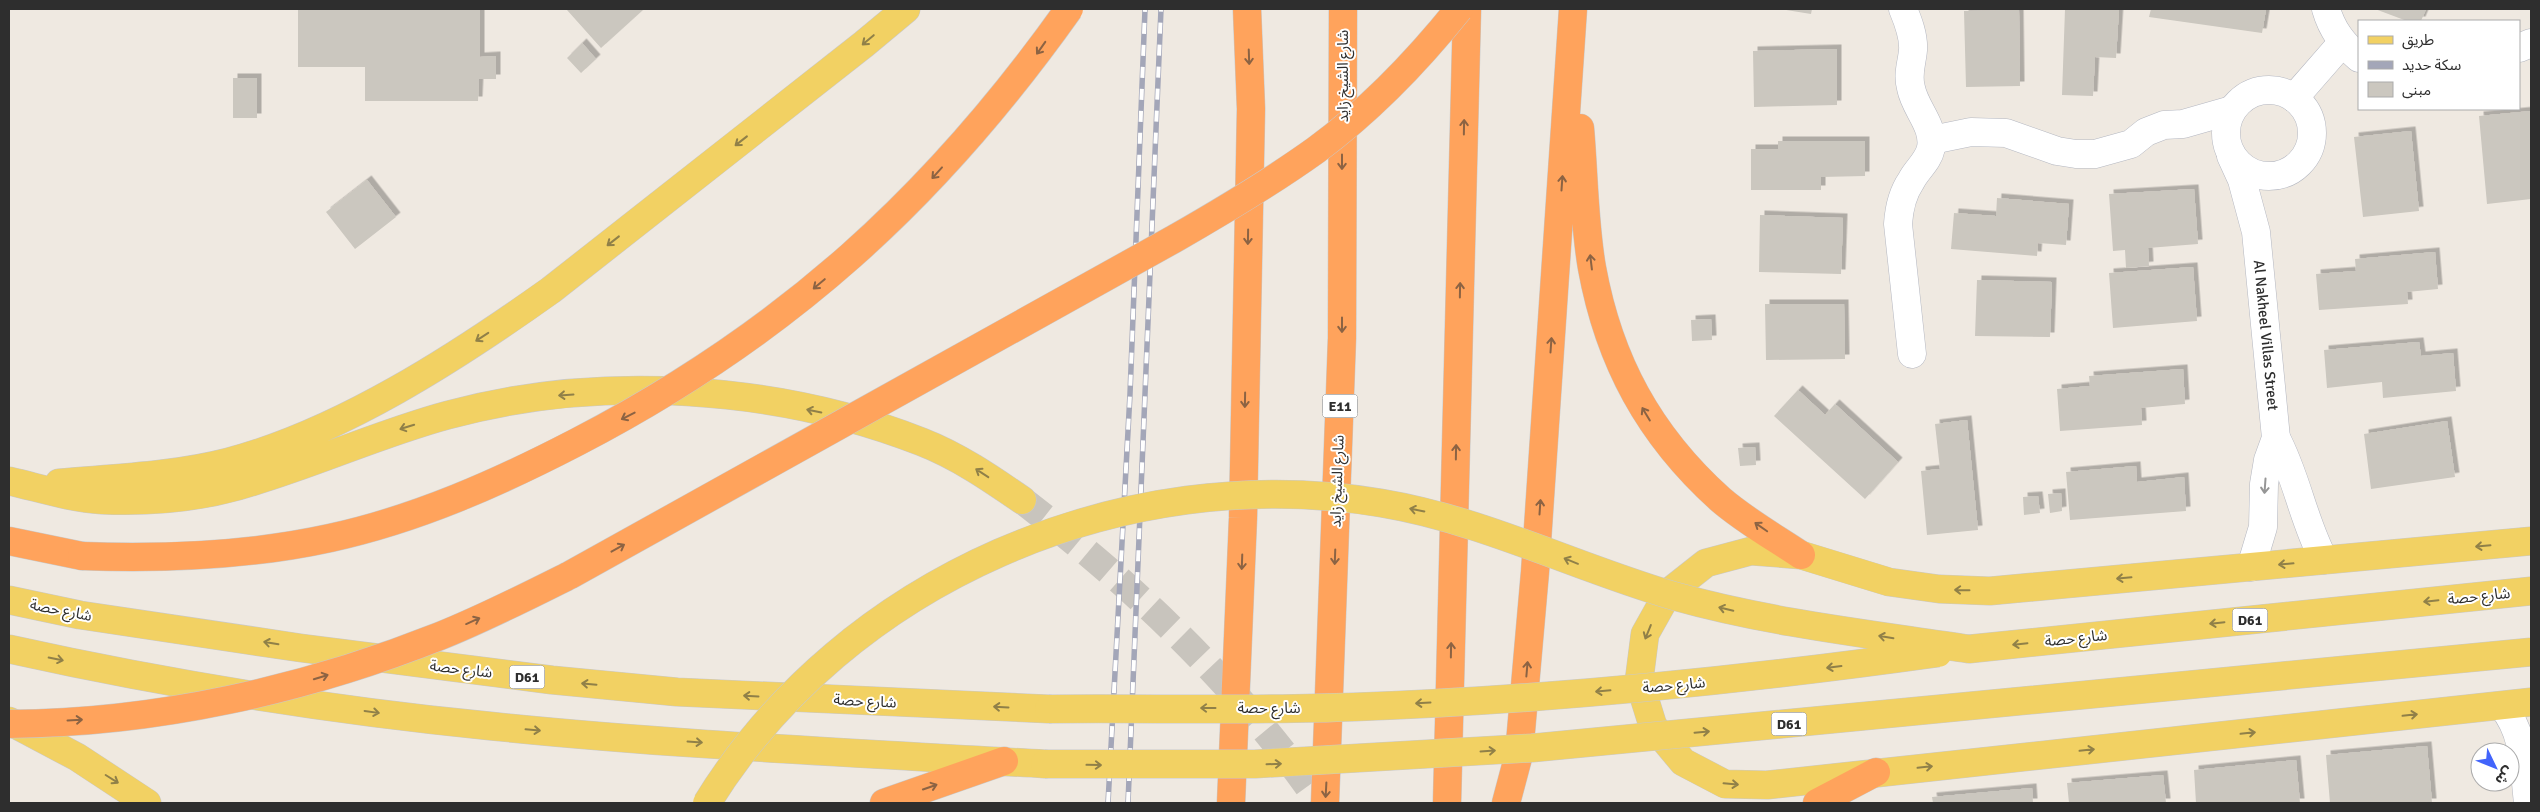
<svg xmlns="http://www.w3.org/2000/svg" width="2540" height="812" viewBox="0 0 2540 812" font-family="Signika,'Noto Sans Arabic',sans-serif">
<defs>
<filter id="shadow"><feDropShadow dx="4.5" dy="-4.5" stdDeviation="0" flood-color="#0004"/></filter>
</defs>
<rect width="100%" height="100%" fill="#efe9e1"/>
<path fill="#cbc7bf" filter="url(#shadow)" d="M 298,9 L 480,9 L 480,57 L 496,56 L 496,79 L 479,79 L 478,101 L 365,101 L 365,67 L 298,67 Z
M 569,9 L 644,9 L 601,48 L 567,10 Z
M 1780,9 L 1812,9 L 1811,14 Z
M 2065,9 L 2119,9 L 2116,58 L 2095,57 L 2093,96 L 2062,95 Z
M 2151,9 L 2266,9 L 2262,33 L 2149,17 Z
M 2375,9 L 2426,9 L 2421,21 L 2407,21 Z
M 2019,10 L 2020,86 L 1966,87 L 1964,11 Z
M 582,43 L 596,59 L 581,73 L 567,58 Z
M 1837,49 L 1837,105 L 1754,107 L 1753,51 Z
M 233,78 L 257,78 L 257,118 L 233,118 Z
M 2531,111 L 2531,199 L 2487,204 L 2479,116 Z
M 2411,131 L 2419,211 L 2363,217 L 2354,137 Z
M 1778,141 L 1865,141 L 1865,176 L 1821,177 L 1821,190 L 1751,190 L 1751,149 L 1778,149 Z
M 367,180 L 396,217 L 355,249 L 326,212 Z
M 2194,189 L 2198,244 L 2148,248 L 2149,266 L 2126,268 L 2125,250 L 2113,251 L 2109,194 Z
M 1997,198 L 2069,204 L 2066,245 L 2038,243 L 2037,256 L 1951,249 L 1954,213 L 1996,216 Z
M 1760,215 L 1843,218 L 1841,274 L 1759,272 Z
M 2435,252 L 2438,289 L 2407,292 L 2408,304 L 2319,310 L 2316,274 L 2356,271 L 2355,259 Z
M 2193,267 L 2197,321 L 2113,328 L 2109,273 Z
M 1977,280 L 2052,282 L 2050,337 L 1975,336 Z
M 1765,304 L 1844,304 L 1845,359 L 1766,360 Z
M 1711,319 L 1712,340 L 1692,341 L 1691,320 Z
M 2419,342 L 2421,356 L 2453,353 L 2456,391 L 2383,398 L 2382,382 L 2327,388 L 2324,350 Z
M 2183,369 L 2185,404 L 2141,408 L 2142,425 L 2060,431 L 2057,389 L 2090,386 L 2089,376 Z
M 1798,390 L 1825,415 L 1835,404 L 1898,462 L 1865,499 L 1774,416 Z
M 1967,420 L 1978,530 L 1927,535 L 1921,471 L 1940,469 L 1935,424 Z
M 2447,421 L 2455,477 L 2371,489 L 2364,434 Z
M 1755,447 L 1756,465 L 1740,466 L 1738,448 Z
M 2136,466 L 2137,482 L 2184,477 L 2186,511 L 2070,520 L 2066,472 Z
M 2061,493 L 2062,511 L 2050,513 L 2048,494 Z
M 2038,496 L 2040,513 L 2024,515 L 2023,497 Z
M 2427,746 L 2432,803 L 2330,803 L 2326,755 Z
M 2296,760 L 2300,803 L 2196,803 L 2194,770 Z
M 2163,775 L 2166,803 L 2069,803 L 2067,783 Z
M 2032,788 L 2033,803 L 1933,803 L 1932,797 Z"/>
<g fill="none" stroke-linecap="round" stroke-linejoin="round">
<path stroke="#c8c4bd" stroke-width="28" stroke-dasharray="28 14" stroke-linecap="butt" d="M 1022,500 C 1136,588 1238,684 1320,803"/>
<defs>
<g id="minor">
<path d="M 1903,9 C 1908,21 1914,36 1913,50 C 1912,63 1907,74 1911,88 C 1915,109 1935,126 1931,148 C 1928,162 1917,169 1911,181 C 1902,194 1899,209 1898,224 L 1912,354"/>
<path d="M 2326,9 C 2332,30 2343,44 2359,58"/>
<path d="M 2519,48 L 2531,43"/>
<circle cx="2269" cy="133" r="43"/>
<path d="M 2294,98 L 2342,43"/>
<path d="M 1932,140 L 1971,132 L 2006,133 L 2057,151 L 2076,154 L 2095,154 L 2131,144 L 2146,132 L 2164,125 L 2183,124 L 2232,110"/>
<path id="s1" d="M 2231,156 L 2242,180 L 2256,232 L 2276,438 L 2268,460 L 2264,484 L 2263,527 L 2251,567"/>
<path d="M 2276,438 C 2297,477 2303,521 2324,560"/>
<path d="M 2502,706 C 2525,733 2524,769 2528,803"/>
</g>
<path id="major" d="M 9,481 C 40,488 70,498 102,500 C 146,502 195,498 238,486 C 310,466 377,434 448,415 C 599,374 777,385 922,442 C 958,456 990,478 1022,500
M 59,483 C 115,478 173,476 228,462 C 340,433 457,357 551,290 L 864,44 L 906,9
M 2531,541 L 1990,591 L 1939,589 L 1889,582 L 1801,555 L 1751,551 L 1706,563 L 1668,593 L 1645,634 L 1639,681 L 1653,726 L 1683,762 L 1725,784 L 1767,785 L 2531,702
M 9,600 L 80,615 L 301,648 L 552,680 L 677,692 L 1049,709
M 9,649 C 167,684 329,710 490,726 C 674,745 860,753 1045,764
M 1969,649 L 2531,591
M 9,721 L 77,757 L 147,803"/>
<path id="highway" d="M 1580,128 C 1584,173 1584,223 1592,268 C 1609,361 1649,435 1720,499 C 1744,520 1774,537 1801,555
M 9,541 L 82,556
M 884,803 L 1004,761
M 1231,803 L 1243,518 L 1251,109 L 1247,9
M 1325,803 L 1342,338 L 1343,9
M 1447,803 L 1467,9
M 1506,803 L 1519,754 L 1535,572 L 1573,9
M 1817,803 L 1876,772"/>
</defs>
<use href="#minor" stroke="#b4b7c1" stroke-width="29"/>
<use href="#major" stroke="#c9c9c9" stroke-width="29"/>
<use href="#highway" stroke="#c9c9c9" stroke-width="29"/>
<use href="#minor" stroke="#fff" stroke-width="28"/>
<use href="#major" stroke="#f2d163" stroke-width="28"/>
<use href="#highway" stroke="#ffa35c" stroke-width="28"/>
<defs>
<path id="rail" d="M 1108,803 L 1130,394 L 1145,9
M 1128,803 L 1161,9"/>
</defs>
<use href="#rail" stroke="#a3a6b8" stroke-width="5.5"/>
<use href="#rail" stroke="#fff" stroke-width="4" stroke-dasharray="11" stroke-linecap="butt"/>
<defs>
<path id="major-bridge" d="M 1049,709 C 1151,708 1253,711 1354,707 C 1549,700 1744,680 1938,653
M 1045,764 L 1255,764 L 1532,748 L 2531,652
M 707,803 C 845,579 1124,460 1381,503 C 1483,520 1575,567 1674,596 C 1770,623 1870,634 1969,649"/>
<path id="highway-bridge" d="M 82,556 C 165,559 248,556 330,538 C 417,519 498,483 577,442 C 785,334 934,199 1069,9
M 9,724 C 156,723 304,690 440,636 C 485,618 528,596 570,575 L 1174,239 C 1223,211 1270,183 1316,150 C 1369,111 1418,60 1459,9"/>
</defs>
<use href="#major-bridge" stroke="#c9c9c9" stroke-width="29" stroke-linecap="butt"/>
<use href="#highway-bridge" stroke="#c9c9c9" stroke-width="29" stroke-linecap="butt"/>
<use href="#major-bridge" stroke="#f2d163" stroke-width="28"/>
<use href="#highway-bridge" stroke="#ffa35c" stroke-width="28"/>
</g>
<defs><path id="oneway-shaft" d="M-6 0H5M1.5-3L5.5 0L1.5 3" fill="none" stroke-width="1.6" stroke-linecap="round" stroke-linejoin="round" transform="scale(1.25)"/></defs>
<g stroke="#908048">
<use href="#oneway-shaft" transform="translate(868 40) rotate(140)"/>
<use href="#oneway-shaft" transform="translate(741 141) rotate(142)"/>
<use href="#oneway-shaft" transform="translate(613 241) rotate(142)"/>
<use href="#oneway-shaft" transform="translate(482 337) rotate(147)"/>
<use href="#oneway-shaft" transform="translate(566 395) rotate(176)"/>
<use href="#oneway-shaft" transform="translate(814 411) rotate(-168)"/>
<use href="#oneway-shaft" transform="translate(407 427) rotate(163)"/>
<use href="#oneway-shaft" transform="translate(982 473) rotate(-147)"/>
<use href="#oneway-shaft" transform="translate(1417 510) rotate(-169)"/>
<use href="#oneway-shaft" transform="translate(2483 546) rotate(175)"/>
<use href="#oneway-shaft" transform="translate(1571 561) rotate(-158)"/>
<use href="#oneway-shaft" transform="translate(2286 564) rotate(175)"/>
<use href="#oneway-shaft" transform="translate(2124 578) rotate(175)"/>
<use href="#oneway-shaft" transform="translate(1962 590) rotate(-179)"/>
<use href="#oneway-shaft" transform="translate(2431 601) rotate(174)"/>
<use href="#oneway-shaft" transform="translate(1726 609) rotate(-167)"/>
<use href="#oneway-shaft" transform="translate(2217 623) rotate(174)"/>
<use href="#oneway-shaft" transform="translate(1648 632) rotate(112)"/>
<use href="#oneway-shaft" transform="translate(1886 637) rotate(-171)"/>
<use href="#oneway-shaft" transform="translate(271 643) rotate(-171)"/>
<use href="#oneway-shaft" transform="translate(2020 644) rotate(174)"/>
<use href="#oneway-shaft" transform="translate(56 659) rotate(11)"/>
<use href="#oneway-shaft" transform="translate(1834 667) rotate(173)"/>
<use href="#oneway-shaft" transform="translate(589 684) rotate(-175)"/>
<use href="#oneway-shaft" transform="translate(1603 691) rotate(175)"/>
<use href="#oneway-shaft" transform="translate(751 696) rotate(-177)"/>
<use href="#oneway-shaft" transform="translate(1423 703) rotate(177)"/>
<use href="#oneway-shaft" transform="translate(1001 707) rotate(-177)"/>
<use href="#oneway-shaft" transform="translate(1208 708) rotate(180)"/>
<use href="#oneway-shaft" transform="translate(372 712) rotate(8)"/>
<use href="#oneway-shaft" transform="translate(2410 715) rotate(-6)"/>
<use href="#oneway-shaft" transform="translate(533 730) rotate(5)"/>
<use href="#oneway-shaft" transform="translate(1702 732) rotate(-5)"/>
<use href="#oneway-shaft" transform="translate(2248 733) rotate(-6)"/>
<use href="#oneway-shaft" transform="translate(695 742) rotate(4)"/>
<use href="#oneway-shaft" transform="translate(2087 750) rotate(-6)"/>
<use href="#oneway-shaft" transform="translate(1488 751) rotate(-4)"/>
<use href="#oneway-shaft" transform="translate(1274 764) rotate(-2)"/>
<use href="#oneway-shaft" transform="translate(1094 765) rotate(1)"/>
<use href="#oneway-shaft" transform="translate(1925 767) rotate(-6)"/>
<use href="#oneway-shaft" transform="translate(112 779) rotate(32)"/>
<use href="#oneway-shaft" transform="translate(1731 784) rotate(5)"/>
</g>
<g stroke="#8c6343">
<use href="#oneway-shaft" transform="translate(1041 48) rotate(125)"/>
<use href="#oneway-shaft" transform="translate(1249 57) rotate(88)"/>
<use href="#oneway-shaft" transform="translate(1464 127) rotate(-89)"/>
<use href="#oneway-shaft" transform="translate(1342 162) rotate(90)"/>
<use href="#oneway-shaft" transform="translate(937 173) rotate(132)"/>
<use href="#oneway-shaft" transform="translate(1562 183) rotate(-86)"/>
<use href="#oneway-shaft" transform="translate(1248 237) rotate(91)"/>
<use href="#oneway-shaft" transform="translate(1591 262) rotate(-97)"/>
<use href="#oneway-shaft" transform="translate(819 284) rotate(140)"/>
<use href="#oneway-shaft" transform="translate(1460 290) rotate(-89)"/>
<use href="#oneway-shaft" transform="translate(1342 325) rotate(90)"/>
<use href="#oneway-shaft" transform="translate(1551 345) rotate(-86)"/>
<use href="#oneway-shaft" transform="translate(1245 400) rotate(91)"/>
<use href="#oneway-shaft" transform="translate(1646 414) rotate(-121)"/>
<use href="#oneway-shaft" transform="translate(628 416) rotate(153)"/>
<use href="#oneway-shaft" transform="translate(1456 452) rotate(-89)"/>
<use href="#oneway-shaft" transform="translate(1540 507) rotate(-86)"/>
<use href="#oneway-shaft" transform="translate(1761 527) rotate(-145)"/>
<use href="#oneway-shaft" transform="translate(618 548) rotate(-29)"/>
<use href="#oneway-shaft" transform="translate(1335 557) rotate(92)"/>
<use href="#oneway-shaft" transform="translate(1242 562) rotate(92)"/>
<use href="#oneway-shaft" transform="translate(473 621) rotate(-24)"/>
<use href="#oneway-shaft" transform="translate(1451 650) rotate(-89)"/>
<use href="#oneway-shaft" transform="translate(1527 669) rotate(-85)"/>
<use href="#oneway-shaft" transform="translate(321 677) rotate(-17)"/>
<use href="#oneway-shaft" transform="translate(75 720) rotate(-3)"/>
<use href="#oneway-shaft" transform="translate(930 787) rotate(-19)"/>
<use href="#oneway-shaft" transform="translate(1326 790) rotate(93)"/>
</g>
<use stroke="#969696" href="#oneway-shaft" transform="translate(2265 486) rotate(94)"/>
<g text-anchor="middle" stroke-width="4" stroke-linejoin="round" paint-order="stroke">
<g fill="#fff" stroke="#6d6d6d" stroke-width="1">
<rect x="1322.5" y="394.5" width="35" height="23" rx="4"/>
<rect x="2232.5" y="608.5" width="35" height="23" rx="4"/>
<rect x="509.5" y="665.5" width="35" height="23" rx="4"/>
<rect x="1771.5" y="712.5" width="35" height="23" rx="4"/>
</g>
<g font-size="14" font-weight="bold" fill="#2e2e2e">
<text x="1340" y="411">E11</text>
<text x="2250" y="625">D61</text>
<text x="527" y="682">D61</text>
<text x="1789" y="729">D61</text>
</g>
<g font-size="15" fill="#2e2e2e" stroke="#fff">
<text transform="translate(1343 76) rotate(-90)" y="5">شارع الشيخ زايد</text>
<text dy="5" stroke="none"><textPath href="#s1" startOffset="184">Al Nakheel Villas Street</textPath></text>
<text transform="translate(1337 481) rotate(-88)" y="5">شارع الشيخ زايد</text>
<text transform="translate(2479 596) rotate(-6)" y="5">شارع حصة</text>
<text transform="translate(61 610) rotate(11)" y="5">شارع حصة</text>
<text transform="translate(2076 638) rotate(-6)" y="5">شارع حصة</text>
<text transform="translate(461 669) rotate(7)" y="5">شارع حصة</text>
<text transform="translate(1674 685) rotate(-5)" y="5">شارع حصة</text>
<text transform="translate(865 701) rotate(3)" y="5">شارع حصة</text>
<text x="1269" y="713">شارع حصة</text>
</g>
</g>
<rect width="2540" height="812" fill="none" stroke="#2e2e2e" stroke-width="20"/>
<rect x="2358" y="20" width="162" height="90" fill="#ffffff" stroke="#ababab"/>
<rect x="2368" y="36" width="25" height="8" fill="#f2d163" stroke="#ababab"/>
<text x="2402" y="45" font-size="15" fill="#2e2e2e">طريق</text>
<rect x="2368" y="61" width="25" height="8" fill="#a3a6b8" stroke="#ababab"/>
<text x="2402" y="70" font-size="15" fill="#2e2e2e">سكة حديد</text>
<rect x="2368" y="82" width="25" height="15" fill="#cbc7bf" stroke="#ababab"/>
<text x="2402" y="95" font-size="15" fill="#2e2e2e">مبنى</text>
<g transform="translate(2495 767) rotate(133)"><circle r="24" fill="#ffffff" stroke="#ababab"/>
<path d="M0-4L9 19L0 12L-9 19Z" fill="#4264fb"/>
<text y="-8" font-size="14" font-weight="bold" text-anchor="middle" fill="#2e2e2e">ش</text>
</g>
</svg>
